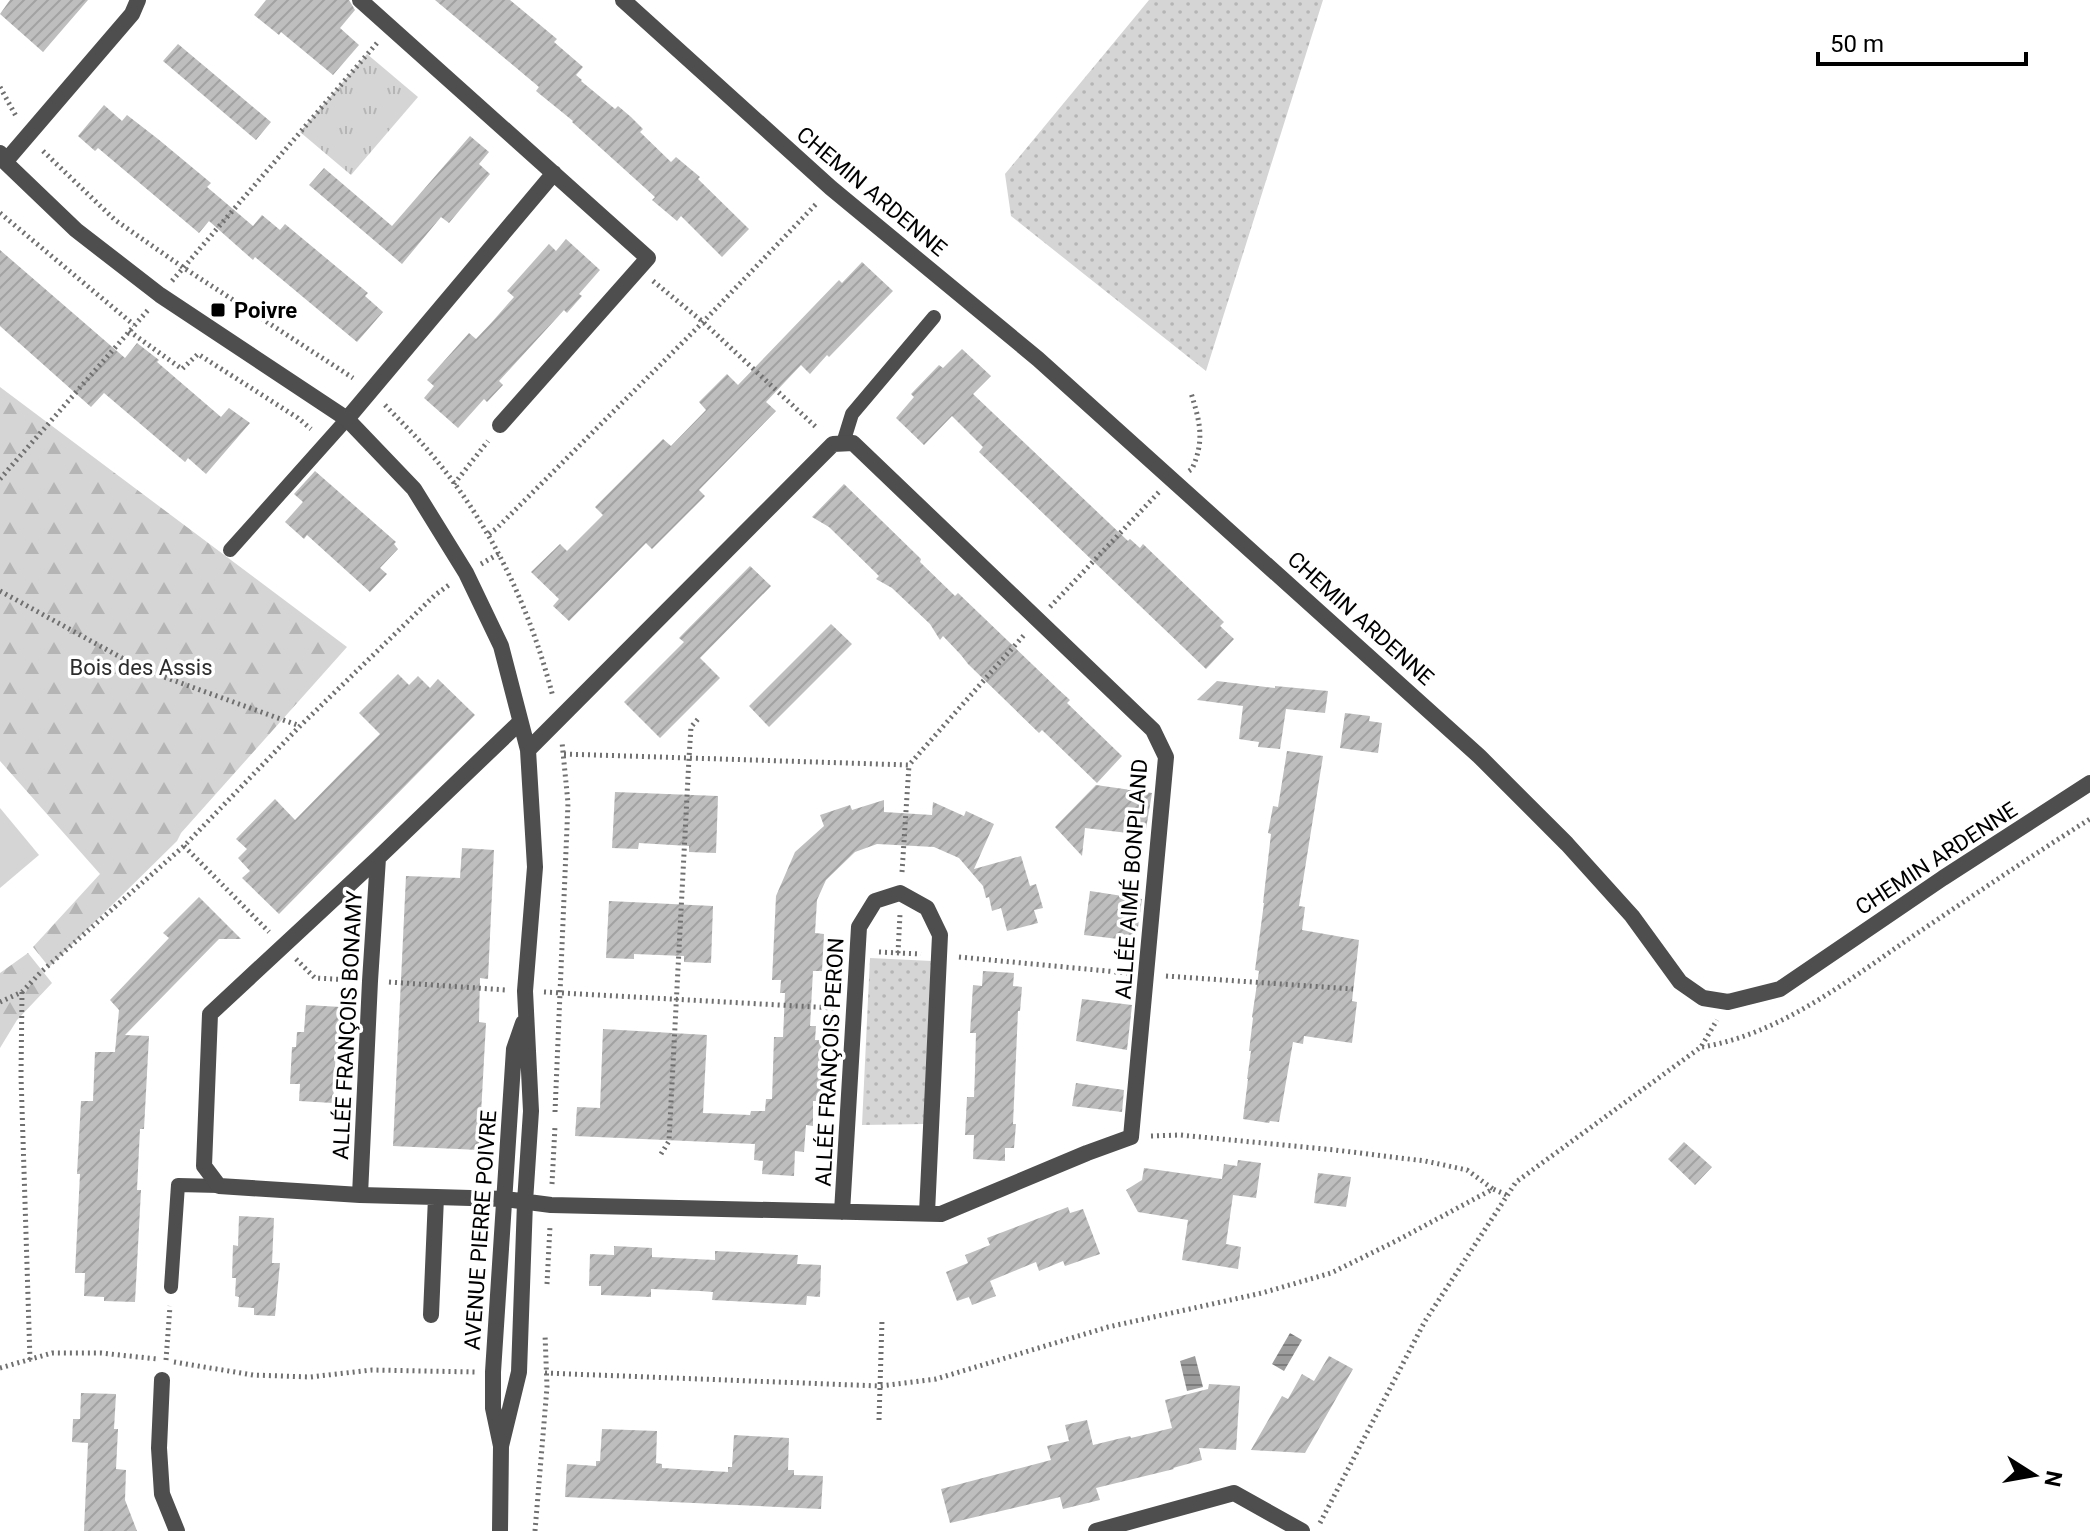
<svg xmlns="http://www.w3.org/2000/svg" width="2090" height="1531" viewBox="0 0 2090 1531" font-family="Roboto,sans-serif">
<defs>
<pattern id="grass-dots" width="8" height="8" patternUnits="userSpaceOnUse" patternTransform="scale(2)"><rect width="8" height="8" fill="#d5d5d5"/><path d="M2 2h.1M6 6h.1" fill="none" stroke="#b5b5b5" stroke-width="1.8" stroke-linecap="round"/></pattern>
<pattern id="forest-firs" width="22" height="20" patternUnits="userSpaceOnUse" patternTransform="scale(2)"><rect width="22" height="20" fill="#d5d5d5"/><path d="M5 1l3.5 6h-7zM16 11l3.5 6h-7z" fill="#b5b5b5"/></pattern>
<pattern id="park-tufts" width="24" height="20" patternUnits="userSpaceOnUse" patternTransform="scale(2)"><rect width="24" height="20" fill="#d5d5d5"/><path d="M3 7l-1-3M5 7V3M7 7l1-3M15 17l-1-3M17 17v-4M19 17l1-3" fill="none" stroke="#b5b5b5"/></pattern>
<pattern id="water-rules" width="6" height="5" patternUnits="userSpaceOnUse" patternTransform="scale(2)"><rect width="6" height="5" fill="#9c9c9c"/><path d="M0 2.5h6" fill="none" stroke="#7d7d7d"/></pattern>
<pattern id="building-hatch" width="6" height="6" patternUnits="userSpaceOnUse" patternTransform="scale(2)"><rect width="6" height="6" fill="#bebebe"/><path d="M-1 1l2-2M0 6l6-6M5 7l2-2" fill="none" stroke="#a2a2a2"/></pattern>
</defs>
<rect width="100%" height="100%" fill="#fff"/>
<path fill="url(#grass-dots)" d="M 1149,0 L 1323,0 L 1206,371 L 1011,216 L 1005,174 Z
M 870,958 L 932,961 L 924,1124 L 862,1125 Z"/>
<path fill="url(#forest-firs)" d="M 0,387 L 347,647 L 181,833 L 177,841 L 49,967 L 33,947 L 100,874 L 0,761 Z
M 28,953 L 52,983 L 17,1020 L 0,1048 L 0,973 Z"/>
<path fill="url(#park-tufts)" d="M 367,54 L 418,97 L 351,175 L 300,132 Z"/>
<path fill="#d5d5d5" d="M 0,808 L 39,855 L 0,888 Z"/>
<path fill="url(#water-rules)" d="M 1290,1333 L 1302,1340 L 1284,1371 L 1272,1364 Z
M 1195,1356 L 1203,1387 L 1187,1391 L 1180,1361 Z"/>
<path fill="url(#building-hatch)" d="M 10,0 L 88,0 L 43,52 L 0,14 Z
M 266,0 L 349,0 L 355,10 L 340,28 L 359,45 L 333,75 L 281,32 L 279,35 L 254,15 Z
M 435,0 L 510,0 L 557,39 L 554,42 L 583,67 L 576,75 L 582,80 L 581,81 L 615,109 L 618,106 L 631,117 L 643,129 L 640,132 L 671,162 L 676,157 L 700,177 L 698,179 L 749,229 L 722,257 L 681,216 L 677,221 L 652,200 L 655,197 L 572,122 L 573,121 L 536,91 L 539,87 Z
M 178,44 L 271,122 L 256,140 L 163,61 Z
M 104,105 L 122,121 L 127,115 L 158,139 L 211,183 L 207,187 L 253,226 L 262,215 L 280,230 L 285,224 L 368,293 L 365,296 L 383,312 L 357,342 L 255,257 L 253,260 L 209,221 L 199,233 L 98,148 L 95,151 L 78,136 Z
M 470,136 L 489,152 L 479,164 L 490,174 L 449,223 L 441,217 L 402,264 L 309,185 L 324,168 L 392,226 Z
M 566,239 L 600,270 L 579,294 L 582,296 L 567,313 L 564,310 L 499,381 L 503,385 L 487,402 L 484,399 L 458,428 L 424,398 L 434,386 L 427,380 L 469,333 L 476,339 L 492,322 L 514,297 L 507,291 L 549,244 L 556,251 Z
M 0,250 L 125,358 L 137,343 L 159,360 L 157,362 L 221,417 L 229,408 L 250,423 L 206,474 L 188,458 L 185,462 L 104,393 L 91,407 L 0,326 Z
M 862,262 L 893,291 L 829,357 L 827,355 L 810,374 L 801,365 L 766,402 L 776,411 L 699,490 L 705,496 L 652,549 L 646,543 L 569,621 L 553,606 L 559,599 L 531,572 L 560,544 L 567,551 L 603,515 L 595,507 L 663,439 L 671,446 L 706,410 L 699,402 L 727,374 L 738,385 L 839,280 L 842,283 Z
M 962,349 L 991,376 L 973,394 L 1128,541 L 1130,539 L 1140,548 L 1143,544 L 1224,622 L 1220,626 L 1234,639 L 1206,669 L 979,452 L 983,447 L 952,416 L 924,445 L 896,418 L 914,397 L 911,394 L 939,365 L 943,368 Z
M 315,471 L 396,542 L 394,544 L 398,549 L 380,568 L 387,574 L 370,592 L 307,535 L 304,539 L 285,522 L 303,502 L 294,494 Z
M 844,484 L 921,559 L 920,562 L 955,596 L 958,593 L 1059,690 L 1070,700 L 1067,703 L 1122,756 L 1097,783 L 1042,730 L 1039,733 L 968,664 L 961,655 L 943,636 L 940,640 L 930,624 L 892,588 L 876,579 L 879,576 L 829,527 L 812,517 Z
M 750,566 L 771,586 L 700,658 L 720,678 L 660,738 L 624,702 L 684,642 L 679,638 Z
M 831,624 L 852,644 L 769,727 L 749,706 Z
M 398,674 L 409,685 L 418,676 L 430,688 L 438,679 L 475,715 L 279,914 L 242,878 L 250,871 L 238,858 L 247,849 L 236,839 L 275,799 L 295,820 L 341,773 L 380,734 L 359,713 Z
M 1217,681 L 1275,688 L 1275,686 L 1328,691 L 1325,713 L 1286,709 L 1280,749 L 1258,747 L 1259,742 L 1239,739 L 1243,706 L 1197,700 Z
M 1345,713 L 1370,716 L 1369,721 L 1382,723 L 1378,753 L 1340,748 Z
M 1287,751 L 1323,756 L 1299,906 L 1305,907 L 1302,930 L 1359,940 L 1352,1001 L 1357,1002 L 1352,1043 L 1304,1036 L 1303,1044 L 1293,1042 L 1279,1122 L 1270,1121 L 1269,1123 L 1243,1119 L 1248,1079 L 1247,1079 L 1251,1051 L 1249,1051 L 1253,1018 L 1252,1017 L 1259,971 L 1255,970 L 1264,903 L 1263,903 L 1271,834 L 1268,833 L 1273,806 L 1278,807 Z
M 1096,785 L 1152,793 L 1145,835 L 1085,828 L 1082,856 L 1055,827 Z
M 615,792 L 718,796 L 716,853 L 689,852 L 689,846 L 639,843 L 638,849 L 612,848 Z
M 884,800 L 884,812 L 932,815 L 933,802 L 964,816 L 966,811 L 994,824 L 974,869 L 1021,856 L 1030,886 L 1036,884 L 1043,908 L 1034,910 L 1038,923 L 1007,931 L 1001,908 L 992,911 L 989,897 L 986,898 L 983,886 L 959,858 L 934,847 L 877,844 L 855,852 L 826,880 L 817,900 L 815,933 L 824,934 L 822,971 L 813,971 L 810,1026 L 816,1026 L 815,1040 L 823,1040 L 821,1101 L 813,1101 L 813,1126 L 806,1125 L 804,1152 L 795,1151 L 794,1176 L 762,1174 L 763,1161 L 754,1160 L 755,1144 L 575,1136 L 577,1107 L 600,1108 L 603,1029 L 707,1035 L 703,1113 L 750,1115 L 751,1111 L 765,1111 L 766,1099 L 772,1099 L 774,1037 L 783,1037 L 785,993 L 780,993 L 781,980 L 772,980 L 776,896 L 795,852 L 824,826 L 820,815 L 850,805 L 852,810 Z
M 462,848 L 494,850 L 488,979 L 480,978 L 479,1022 L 486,1023 L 479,1150 L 393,1146 L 406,876 L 460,878 Z
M 1090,891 L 1142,899 L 1136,941 L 1084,935 Z
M 199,897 L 241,939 L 219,939 L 125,1035 L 149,1036 L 144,1129 L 140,1129 L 137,1190 L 141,1190 L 135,1302 L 104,1301 L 104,1297 L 84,1296 L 85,1273 L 75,1273 L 80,1174 L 77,1174 L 81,1101 L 93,1101 L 95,1052 L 115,1052 L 119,1010 L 110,1000 L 169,938 L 163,933 Z
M 609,901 L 713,906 L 711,963 L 684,962 L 684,956 L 634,954 L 634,959 L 606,958 Z
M 983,971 L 1014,973 L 1013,986 L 1022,987 L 1020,1011 L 1018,1011 L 1013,1124 L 1016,1124 L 1014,1148 L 1005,1148 L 1005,1161 L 973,1159 L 974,1135 L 965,1135 L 967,1097 L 974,1097 L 975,1071 L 976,1033 L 970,1033 L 973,985 L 982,986 Z
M 1082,999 L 1132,1005 L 1127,1050 L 1076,1041 Z
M 306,1005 L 341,1007 L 339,1049 L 336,1049 L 333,1103 L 299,1101 L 300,1084 L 290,1084 L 292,1047 L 296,1047 L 297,1032 L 304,1032 Z
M 1076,1083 L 1124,1090 L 1122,1112 L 1072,1106 Z
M 1684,1142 L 1712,1167 L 1695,1185 L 1668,1159 Z
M 1238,1160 L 1261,1163 L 1256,1198 L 1233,1195 L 1226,1244 L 1241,1247 L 1238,1269 L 1182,1260 L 1188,1220 L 1138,1212 L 1126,1190 L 1142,1180 L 1144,1168 L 1222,1179 L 1224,1164 L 1237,1166 Z
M 1318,1173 L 1351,1177 L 1346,1207 L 1314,1203 Z
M 1068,1207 L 1070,1213 L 1083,1209 L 1100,1254 L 1065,1266 L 1063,1261 L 1039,1271 L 1036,1262 L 990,1281 L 996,1296 L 972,1305 L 969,1297 L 957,1301 L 946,1272 L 968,1263 L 965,1255 L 990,1245 L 987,1238 Z
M 239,1216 L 274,1218 L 272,1263 L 280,1263 L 275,1316 L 254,1315 L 254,1308 L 238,1307 L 239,1297 L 235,1296 L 236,1278 L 232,1278 L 233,1245 L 238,1246 Z
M 614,1246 L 652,1248 L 652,1257 L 715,1260 L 715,1251 L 798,1255 L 797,1264 L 821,1265 L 820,1297 L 807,1296 L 806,1305 L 712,1300 L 713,1292 L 700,1291 L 651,1289 L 651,1297 L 601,1295 L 601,1286 L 589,1286 L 590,1254 L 614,1255 Z
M 1329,1356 L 1353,1369 L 1305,1453 L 1251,1450 L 1282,1396 L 1288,1399 L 1302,1374 L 1314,1381 Z
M 1209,1384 L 1240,1386 L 1236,1450 L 1199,1448 L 1202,1460 L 1173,1468 L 1174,1469 L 1096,1488 L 1100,1500 L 1063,1509 L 1060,1497 L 950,1523 L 941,1489 L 1051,1460 L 1047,1446 L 1069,1441 L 1065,1425 L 1087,1420 L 1093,1445 L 1130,1436 L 1131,1438 L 1172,1428 L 1165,1400 L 1208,1389 Z
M 81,1393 L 116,1394 L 114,1429 L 118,1429 L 116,1469 L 126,1470 L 125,1500 L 137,1531 L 84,1531 L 88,1443 L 72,1442 L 73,1419 L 80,1419 Z
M 602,1429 L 657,1431 L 656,1463 L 662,1464 L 662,1468 L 728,1472 L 728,1467 L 732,1467 L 734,1435 L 789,1438 L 788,1470 L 794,1470 L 794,1475 L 823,1476 L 821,1509 L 565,1497 L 567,1464 L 596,1466 L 596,1461 L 600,1461 Z"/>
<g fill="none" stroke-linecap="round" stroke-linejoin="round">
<path stroke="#707070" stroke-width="5" stroke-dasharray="2 4" stroke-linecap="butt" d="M 0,87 L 17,118
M 43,151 L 115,220 L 184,268 L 353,378
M 0,213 L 134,325
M 172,281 L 377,43
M 653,281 L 703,322 L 818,429
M 129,331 L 182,369 L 198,354 L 298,418 L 311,429
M 385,405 C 401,422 417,437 432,455 C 492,526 530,608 553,697
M 1189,471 L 1192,469 C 1205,440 1200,422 1191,393
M 0,479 L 148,310
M 454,484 L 488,441
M 489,534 L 497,528 L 703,322 L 817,203
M 481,564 L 500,553
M 0,591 L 142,669 L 300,726
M 1050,607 L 1159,492
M 564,754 L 909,765 L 1024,635
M 184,846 L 269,932
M 902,872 L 909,765
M 879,952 L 921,954
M 898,953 L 900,914
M 959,957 L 1128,973
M 296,959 L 315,978 L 351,980
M 1166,976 L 1353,989
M 389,982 L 506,990
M 22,992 L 21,1076 L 30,1360
M 544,992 L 834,1008
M 0,1002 L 22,992 L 41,972 L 184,846 L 300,726 L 435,595 L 449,585
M 1702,1047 C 1782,1034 1851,978 1916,934 C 1974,895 2031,856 2090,819
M 555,1112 L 568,803 L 562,742
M 1151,1136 L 1180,1135 L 1335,1150 L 1425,1161 L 1467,1170 L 1493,1189
M 661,1154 L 669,1141 L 689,758 L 691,727 L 699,718
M 552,1184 L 555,1126
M 547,1284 L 550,1226
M 166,1360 L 170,1306
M 174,1362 L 253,1375 L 310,1377 L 372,1370 L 475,1372
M 0,1368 L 52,1353 L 101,1353 L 157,1359
M 545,1373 L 880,1386 L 936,1379 L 1108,1327 L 1262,1293 L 1331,1273 L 1396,1241 L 1493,1189 L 1507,1195
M 879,1420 L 882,1320
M 1320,1523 L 1425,1321 L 1516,1182 L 1701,1047 L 1717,1020
M 535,1531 L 547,1387 L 545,1334"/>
<path stroke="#4e4e4e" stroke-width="14" d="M 843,443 L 852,414 L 934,317
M 230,550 L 347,419
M 171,1287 L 178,1185 L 219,1186"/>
<path stroke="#4e4e4e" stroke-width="16" d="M 360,0 L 648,258 L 500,425
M 0,153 L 5,162 L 76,230 L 160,295 L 347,419 L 414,489 L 466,573 L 501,646 L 528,750 L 535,867 L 525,991 L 531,1111 L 525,1202 L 519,1372 L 501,1446
M 5,162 L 132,14 L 138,0
M 347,419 L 554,173
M 378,858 L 370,981 L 360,1195 L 436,1197
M 360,1195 L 219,1186 L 204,1166 L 210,1014 L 378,858 L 520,722
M 842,1212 L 859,927 L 875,901 L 900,893 L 927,908 L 940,935 L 927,1213
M 431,1315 L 436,1197 L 505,1199 L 551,1205 L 941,1214 L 1087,1153 L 1131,1137 L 1166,757 L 1153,730 L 853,443 L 833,444 L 528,750
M 162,1380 L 159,1448 L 162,1494 L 177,1531
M 500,1531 L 501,1446 L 493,1408 L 493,1372 L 514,1049 L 523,1023
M 1096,1531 L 1234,1493 L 1302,1531"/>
<path stroke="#4e4e4e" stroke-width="16" d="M 623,0 L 831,188 L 1038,359 L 1479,756 L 1567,844 L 1632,916 L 1680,982 L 1703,998 L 1728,1002 L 1780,989 L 1943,878 L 2090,783"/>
</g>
<rect fill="#000" stroke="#fff" stroke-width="3" x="210" y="302" width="16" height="16" rx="4"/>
<g text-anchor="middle" stroke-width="7" stroke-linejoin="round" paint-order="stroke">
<g font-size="22" fill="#000" stroke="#fff">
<text transform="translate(872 191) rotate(40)" y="8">CHEMIN ARDENNE</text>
<text transform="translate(1361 618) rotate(42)" y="8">CHEMIN ARDENNE</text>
<text transform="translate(1936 858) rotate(-33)" y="8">CHEMIN ARDENNE</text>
<text transform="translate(1131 879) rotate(-86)" y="8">ALLÉE AIMÉ BONPLAND</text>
<text transform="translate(347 1025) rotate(-87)" y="8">ALLÉE FRANÇOIS BONAMY</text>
<text transform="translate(829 1062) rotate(-87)" y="8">ALLÉE FRANÇOIS PERON</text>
<text transform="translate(480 1230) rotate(-86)" y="8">AVENUE PIERRE POIVRE</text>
</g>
<g font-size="22" font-weight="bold" fill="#000" stroke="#fff" text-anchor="start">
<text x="234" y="318">Poivre</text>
</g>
<g font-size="22" fill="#2c2c2c" stroke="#fff">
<text x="141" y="675">Bois des Assis</text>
</g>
</g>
<g transform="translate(2034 1475) rotate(101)" stroke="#ffffff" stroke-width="6" paint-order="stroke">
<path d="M0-6L14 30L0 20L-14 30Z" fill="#000000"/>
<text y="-12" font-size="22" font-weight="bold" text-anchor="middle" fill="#000000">N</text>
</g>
<path d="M1818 52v12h208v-12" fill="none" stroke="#000000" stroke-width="4"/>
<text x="1830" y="52" font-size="24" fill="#000000" stroke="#ffffff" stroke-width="6" paint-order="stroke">50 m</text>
</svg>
